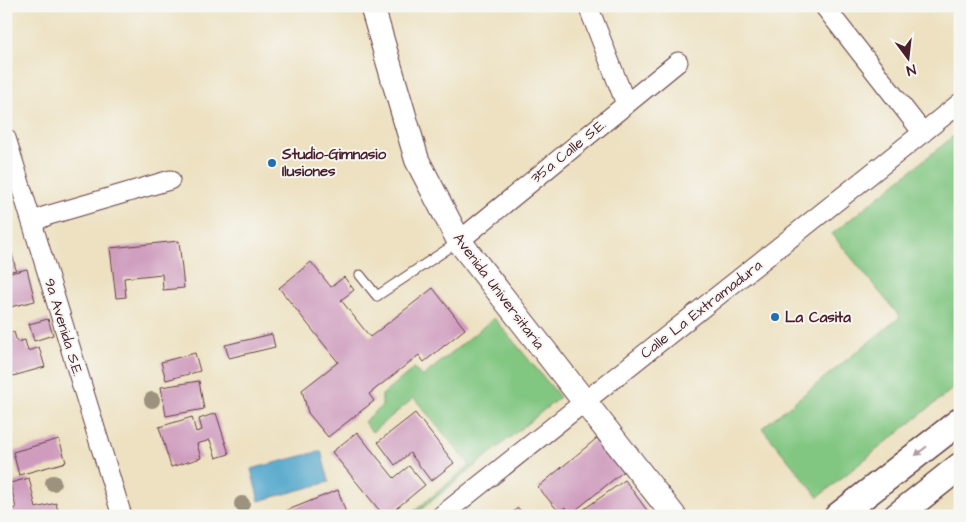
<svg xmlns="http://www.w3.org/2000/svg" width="966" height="522" viewBox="0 0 966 522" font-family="'Architects Daughter',sans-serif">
<rect width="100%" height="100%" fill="#f6f6f2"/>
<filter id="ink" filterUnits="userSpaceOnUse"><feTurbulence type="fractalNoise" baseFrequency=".02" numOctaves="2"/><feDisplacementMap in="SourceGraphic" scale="10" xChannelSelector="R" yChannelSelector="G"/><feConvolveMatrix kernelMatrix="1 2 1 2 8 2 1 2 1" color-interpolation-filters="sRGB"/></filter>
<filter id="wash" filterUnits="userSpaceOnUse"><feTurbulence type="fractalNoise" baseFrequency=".0096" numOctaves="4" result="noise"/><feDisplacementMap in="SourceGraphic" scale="20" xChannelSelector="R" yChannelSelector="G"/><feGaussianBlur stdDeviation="1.12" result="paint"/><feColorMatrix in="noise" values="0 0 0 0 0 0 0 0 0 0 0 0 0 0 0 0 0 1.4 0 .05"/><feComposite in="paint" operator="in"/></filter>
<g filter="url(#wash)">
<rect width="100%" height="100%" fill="#ede1c1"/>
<path fill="#81c681" stroke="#667256" d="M 960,131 L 960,383 L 818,497 L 762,428 L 900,317 L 832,234 Z
M 494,318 L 560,397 L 413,516 L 411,514 L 470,465 L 414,398 L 372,432 L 364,422 L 382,406 L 382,395 L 414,368 L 422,377 Z"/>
<path fill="#4fa5cb" stroke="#4c627b" d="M 321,451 L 329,482 L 259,501 L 251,469 Z"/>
<g id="blocks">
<path fill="#cf9cbe" d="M 6,237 L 8,237 L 16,270 L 6,272 Z
M 179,241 L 184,288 L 163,290 L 162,274 L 124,278 L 126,297 L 116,298 L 110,248 Z
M 311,262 L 331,287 L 344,277 L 354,290 L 341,300 L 370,337 L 433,288 L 465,329 L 424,362 L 419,355 L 369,394 L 374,401 L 328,437 L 308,413 L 302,390 L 338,362 L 279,288 Z
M 27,269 L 35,301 L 6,308 L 6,274 Z
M 48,319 L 53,335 L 34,341 L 29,324 Z
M 14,332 L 17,342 L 25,340 L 28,351 L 39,347 L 45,367 L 6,378 L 6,334 Z
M 272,334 L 275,347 L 229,358 L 225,345 Z
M 195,353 L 200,371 L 166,380 L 161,362 Z
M 199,381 L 204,409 L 166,416 L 161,387 Z
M 216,413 L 229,454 L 216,458 L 210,440 L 197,444 L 201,458 L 171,467 L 159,427 L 192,417 L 196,432 L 202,430 L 199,419 Z
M 415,413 L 454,463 L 431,481 L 410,453 L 395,465 L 378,442 Z
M 357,432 L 394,478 L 409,466 L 425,485 L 387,516 L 384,516 L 332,452 Z
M 597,438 L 624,471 L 571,514 L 565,507 L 559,512 L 538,487 Z
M 59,439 L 66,462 L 19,475 L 13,452 Z
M 29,478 L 36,508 L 56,503 L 59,516 L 6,516 L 6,510 L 16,508 L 10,483 Z
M 625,480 L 651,516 L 582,516 L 580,512 Z
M 338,490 L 347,516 L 273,516 Z
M 518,508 L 524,516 L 508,516 Z"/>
</g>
</g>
<g filter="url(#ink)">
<use href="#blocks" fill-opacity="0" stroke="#623c42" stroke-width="1"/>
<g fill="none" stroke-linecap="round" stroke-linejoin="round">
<defs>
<path id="service" d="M 360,275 L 377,296 L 458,242"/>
<path id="minor" d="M 588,6 L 626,104
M 824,6 L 923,133
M 6,138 L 122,516
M 32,223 L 46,216 L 170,180
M 459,241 L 678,62
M 441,516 L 960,103"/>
<path id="tertiary" d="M 372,6 L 417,160 L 459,241 L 674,516"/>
<path id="secondary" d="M 838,516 L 960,421
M 897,516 L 960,466"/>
</defs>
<use href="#service" stroke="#623c42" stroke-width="11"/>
<use href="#minor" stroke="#623c42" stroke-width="21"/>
<use href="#tertiary" stroke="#623c42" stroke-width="26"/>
<use href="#secondary" stroke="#623c42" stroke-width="29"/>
<use href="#service" stroke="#fff" stroke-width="9"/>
<use href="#minor" stroke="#fff" stroke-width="19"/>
<use href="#tertiary" stroke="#fff" stroke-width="24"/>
<use href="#secondary" stroke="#fff" stroke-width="26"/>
</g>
<g fill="#9c927d">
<circle cx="152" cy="400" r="8"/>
<circle cx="53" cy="483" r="8"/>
<circle cx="242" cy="504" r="8"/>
</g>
<defs><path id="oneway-solid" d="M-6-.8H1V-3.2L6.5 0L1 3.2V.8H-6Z" transform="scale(1.25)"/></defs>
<use fill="#ae9aa0" href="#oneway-solid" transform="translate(921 451) rotate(142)"/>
</g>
<g fill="#1f6fb2" stroke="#f6f6f2" stroke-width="2">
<circle cx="272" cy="163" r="5"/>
<circle cx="775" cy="317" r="5"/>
</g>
<g text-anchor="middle" stroke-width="4" stroke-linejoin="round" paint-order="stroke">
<g font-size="15" fill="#4a1f2b" stroke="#f6f6f2">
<text transform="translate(568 151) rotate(-39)" y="5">35a Calle S.E.</text>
<text transform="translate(499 291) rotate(53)" y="5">Avenida Universitaria</text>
<text transform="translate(701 309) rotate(-38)" y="5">Calle La Extramadura</text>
<text transform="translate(64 327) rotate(73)" y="5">9a Avenida S.E.</text>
</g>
<g font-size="15" font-weight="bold" fill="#4a1f2b" stroke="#f6f6f2" text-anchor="start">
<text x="282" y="159">Studio-Gimnasio<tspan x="282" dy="17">Ilusiones</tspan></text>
<text x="785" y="322">La Casita</text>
</g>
</g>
<rect width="966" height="522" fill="none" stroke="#f6f6f2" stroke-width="25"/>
<g transform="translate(908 58) rotate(165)" stroke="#f6f6f2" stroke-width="4" paint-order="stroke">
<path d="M0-4L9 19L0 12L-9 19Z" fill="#4a1f2b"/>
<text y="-8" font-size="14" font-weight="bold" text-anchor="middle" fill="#4a1f2b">N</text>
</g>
</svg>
